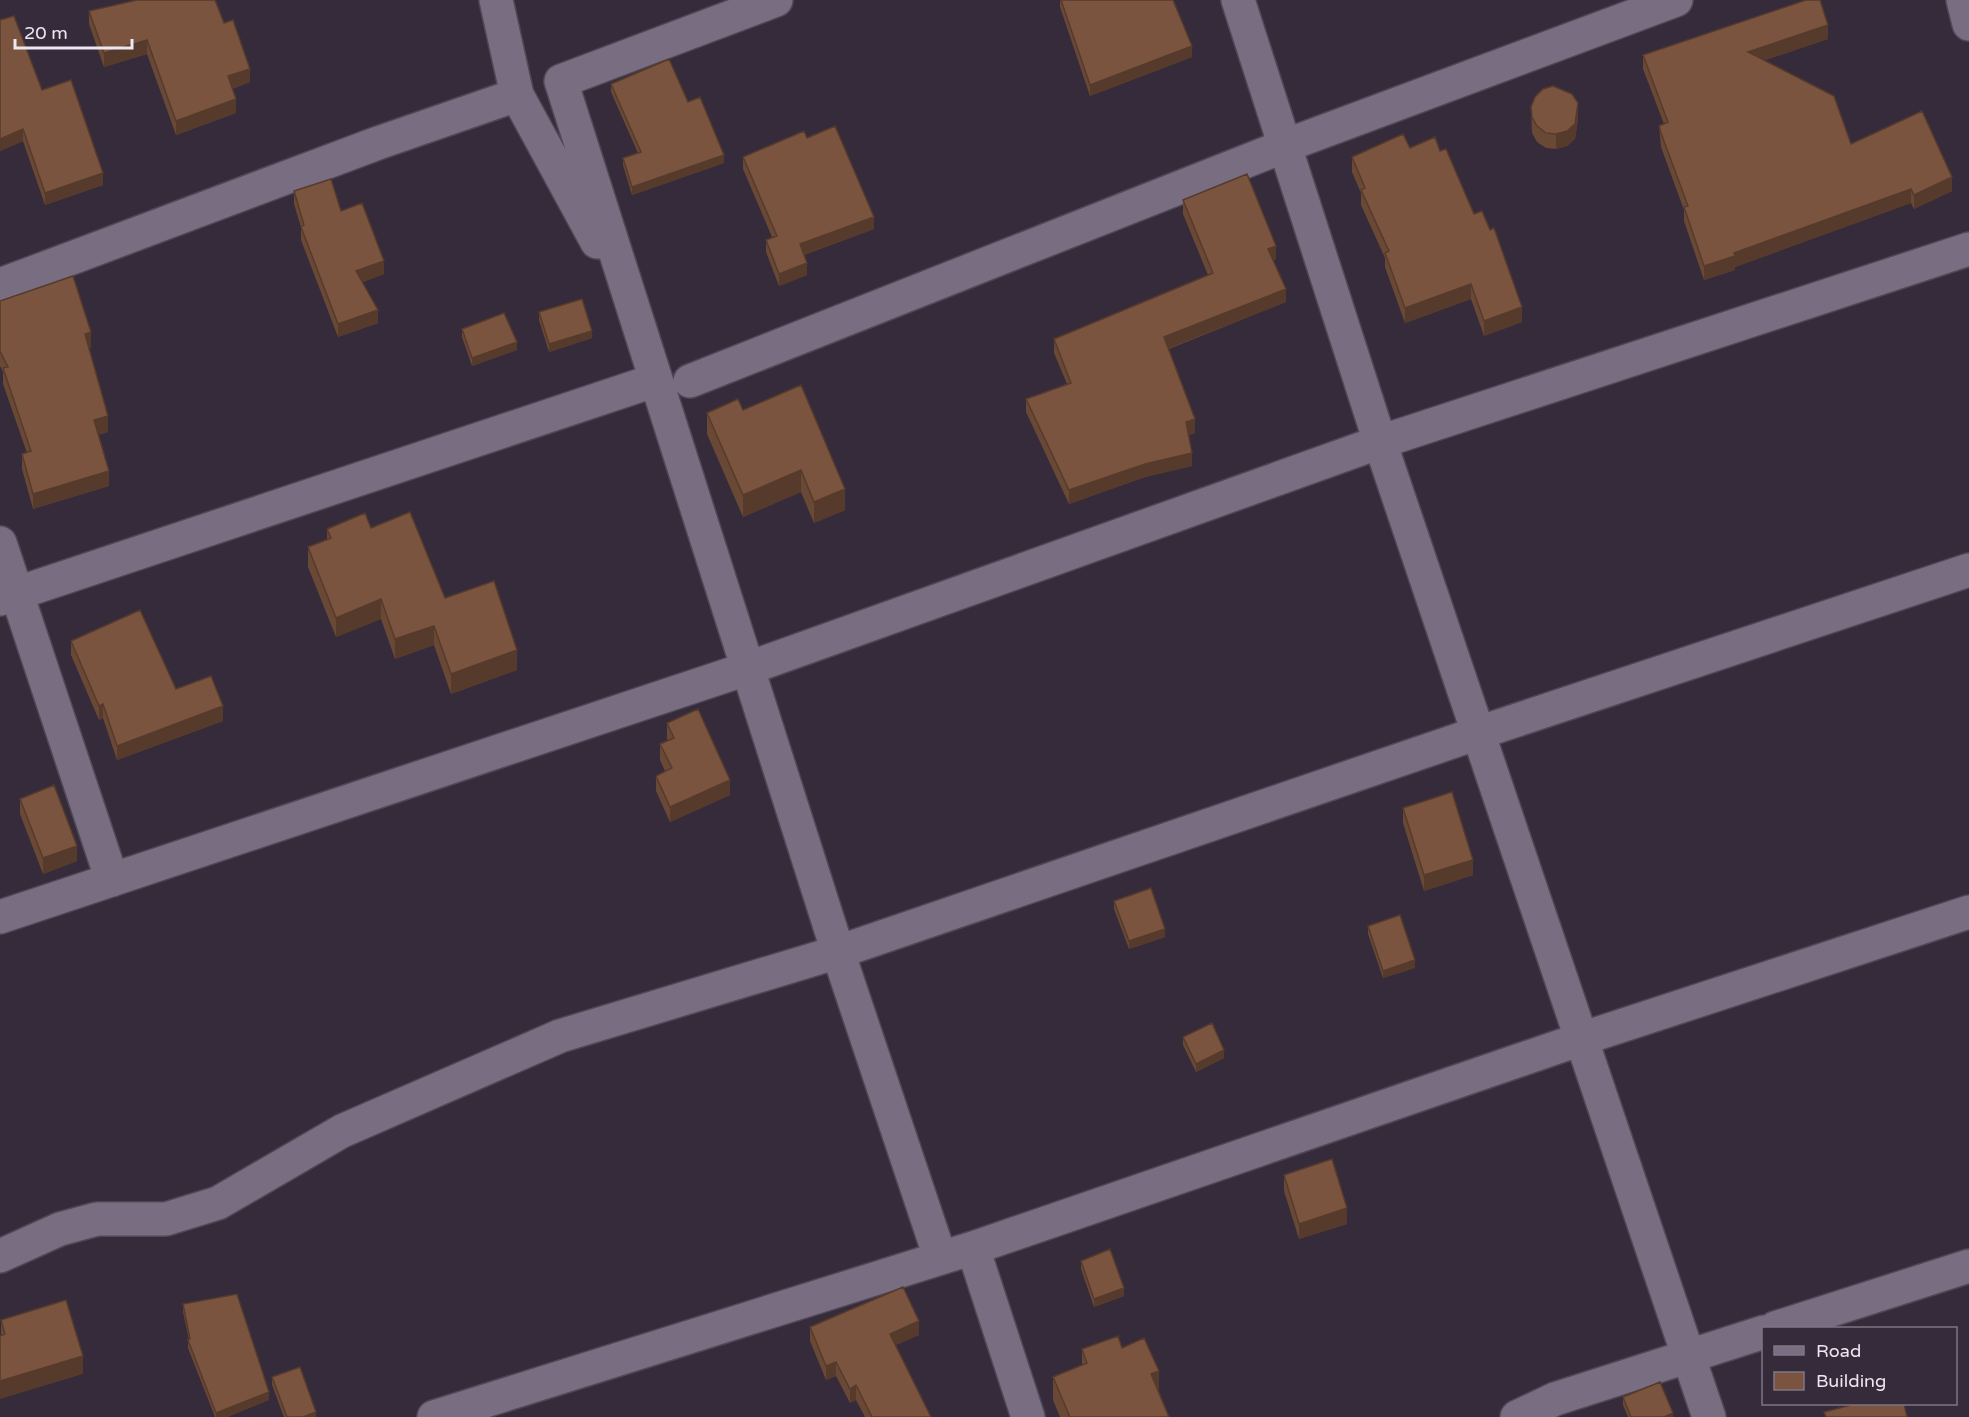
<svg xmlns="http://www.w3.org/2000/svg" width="1969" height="1417" viewBox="0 0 1969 1417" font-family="'Varela Round',sans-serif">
<rect width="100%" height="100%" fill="#352b3b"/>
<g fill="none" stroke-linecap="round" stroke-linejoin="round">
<defs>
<path id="street" d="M 496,0 L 517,95 L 597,242
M 776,0 L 561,81 L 838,952 L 940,1257
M 1238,0 L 1380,442 L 1709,1417
M 1963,0 L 1969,24
M 0,285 L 378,143 L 517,95
M 690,381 L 1287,145 L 1676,0
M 0,543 L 112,880
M 0,599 L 656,380
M 0,917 L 749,668 L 1380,442 L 1969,249
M 973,1248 L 1028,1417
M 0,1256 L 60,1229 L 97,1219 L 166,1219 L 218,1203 L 342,1131 L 560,1036 L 838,952 L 1478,733 L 1969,570
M 1775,1328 L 1969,1266
M 434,1417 L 973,1248 L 1581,1039 L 1969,912
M 1517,1417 L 1555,1399 L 1764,1332"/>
</defs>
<use href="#street" stroke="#4e4754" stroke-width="36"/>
<use href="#street" stroke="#796e81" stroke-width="33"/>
</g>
<path fill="#6a4836" d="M 1060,0 L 1173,0 L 1192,57 L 1090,96 L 1060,7 Z
M 89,11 L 224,23 L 250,82 L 232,89 L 236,113 L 176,135 L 147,54 L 104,67 L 89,24 Z
M 0,20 L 42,90 L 103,185 L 45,205 L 23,141 L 0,151 Z
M 1828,39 L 1765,60 L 1851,144 L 1952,191 L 1914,209 L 1911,203 L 1735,267 L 1735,270 L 1704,280 L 1684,221 L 1684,210 L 1661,147 L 1659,126 L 1664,124 L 1643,69 L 1643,55 Z
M 611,84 L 688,102 L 724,163 L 632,195 L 623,165 L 623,158 L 638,153 L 611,92 Z
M 1531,107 L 1578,119 L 1575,139 L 1567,146 L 1556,149 L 1546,148 L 1537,142 L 1532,133 Z
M 807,138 L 874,229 L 804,255 L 807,275 L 779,286 L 766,252 L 766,240 L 772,237 L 743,169 L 743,157 Z
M 1410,148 L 1440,151 L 1522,322 L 1484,336 L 1471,299 L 1405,323 L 1385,267 L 1385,258 L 1361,205 L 1361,193 L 1352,172 L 1352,157 Z
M 294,191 L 341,211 L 384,274 L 362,282 L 378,323 L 338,337 L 301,240 L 301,227 L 294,204 Z
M 1183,200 L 1276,259 L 1273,260 L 1286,302 L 1169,349 L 1195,433 L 1189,435 L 1192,466 L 1145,477 L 1069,504 L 1026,412 L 1026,399 L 1067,384 L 1054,353 L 1054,339 L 1208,275 L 1183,214 Z
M 0,301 L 91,348 L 89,348 L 108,432 L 98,435 L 109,486 L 33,509 L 22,469 L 22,454 L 27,453 L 3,384 L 3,372 L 0,366 Z
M 539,312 L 592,338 L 549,352 L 539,320 Z
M 462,329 L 517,350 L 472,366 L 462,337 Z
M 743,410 L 845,510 L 814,523 L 801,492 L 743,517 L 707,434 L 707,413 Z
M 371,528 L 445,598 L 517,670 L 451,694 L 434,645 L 395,659 L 381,619 L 336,637 L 308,567 L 308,547 L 327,540 L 327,529 Z
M 71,641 L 176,689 L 223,721 L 117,760 L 103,718 L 99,720 L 71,655 Z
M 667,723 L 730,795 L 670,822 L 656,791 L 656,776 L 665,771 L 660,760 L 660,744 L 668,741 L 667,739 Z
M 20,799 L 77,861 L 43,874 L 20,814 Z
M 1403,808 L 1473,875 L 1424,891 L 1403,823 Z
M 1114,901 L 1165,937 L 1129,949 L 1114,909 Z
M 1368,926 L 1415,968 L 1383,978 L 1368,934 Z
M 1183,1037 L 1224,1058 L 1196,1072 L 1183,1045 Z
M 1284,1175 L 1347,1224 L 1299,1239 L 1284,1191 Z
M 1081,1261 L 1124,1296 L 1094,1307 L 1081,1269 Z
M 183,1304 L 269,1400 L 227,1417 L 215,1417 L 188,1348 L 188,1340 L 189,1340 L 183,1312 Z
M 1,1320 L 83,1374 L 1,1335 Z
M 810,1327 L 919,1335 L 895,1345 L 931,1417 L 865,1417 L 856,1400 L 850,1403 L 836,1376 L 826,1380 L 810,1341 Z
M 1122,1348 L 1159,1392 L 1169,1417 L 1060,1417 L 1053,1400 L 1053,1377 L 1082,1365 L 1082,1349 Z
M 272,1377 L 316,1417 L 284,1417 L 272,1385 Z
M 1623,1397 L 1673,1417 L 1628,1417 L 1623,1405 Z"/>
<path fill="#563b2c" d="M 1828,25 L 1828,39 L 1748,66 L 1748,52 Z
M 147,40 L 147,54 L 104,67 L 104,53 Z
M 1192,46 L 1192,57 L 1090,96 L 1090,85 Z
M 250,69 L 250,82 L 228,90 L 228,76 Z
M 236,99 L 236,113 L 176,135 L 176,121 Z
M 1578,103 L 1578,119 L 1575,139 L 1567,146 L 1556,149 L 1556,134 Z
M 23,129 L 23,141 L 0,151 L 0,139 Z
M 724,155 L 724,163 L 632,195 L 632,187 Z
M 103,173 L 103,185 L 45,205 L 45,193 Z
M 1952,177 L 1952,191 L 1914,209 L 1914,195 Z
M 1911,189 L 1911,203 L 1735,267 L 1735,270 L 1704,280 L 1704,266 L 1734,253 Z
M 874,217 L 874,229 L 800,256 L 800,244 Z
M 1276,246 L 1276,259 L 1268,262 L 1268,249 Z
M 384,261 L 384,274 L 356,285 L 356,271 Z
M 807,263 L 807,275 L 779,286 L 779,274 Z
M 1471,284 L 1471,299 L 1405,323 L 1405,308 Z
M 1286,289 L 1286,302 L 1164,350 L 1164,337 Z
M 1522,307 L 1522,322 L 1484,336 L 1484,321 Z
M 378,310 L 378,323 L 338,337 L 338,324 Z
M 592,331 L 592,338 L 549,352 L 549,344 Z
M 91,332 L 91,348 L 85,350 L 85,334 Z
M 517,342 L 517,350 L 472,366 L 472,358 Z
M 108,416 L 108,432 L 94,436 L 94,420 Z
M 1195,419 L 1195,433 L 1186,436 L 1186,422 Z
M 1192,453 L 1192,466 L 1145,477 L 1069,504 L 1069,490 L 1145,464 Z
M 801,470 L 801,492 L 743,517 L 743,495 Z
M 109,471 L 109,486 L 33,509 L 33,494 Z
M 845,489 L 845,510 L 814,523 L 814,502 Z
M 381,599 L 381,619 L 336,637 L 336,618 Z
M 434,626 L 434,645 L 395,659 L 395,639 Z
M 517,650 L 517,670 L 451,694 L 451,674 Z
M 103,704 L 103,718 L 99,720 L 99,706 Z
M 223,706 L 223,721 L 117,760 L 117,746 Z
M 730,780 L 730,795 L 670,822 L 670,807 Z
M 77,846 L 77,861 L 43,874 L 43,858 Z
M 1473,860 L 1473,875 L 1424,891 L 1424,875 Z
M 1165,929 L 1165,937 L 1129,949 L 1129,941 Z
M 1415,960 L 1415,968 L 1383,978 L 1383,971 Z
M 1224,1050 L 1224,1058 L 1196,1072 L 1196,1064 Z
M 1347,1208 L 1347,1224 L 1299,1239 L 1299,1224 Z
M 1124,1288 L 1124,1296 L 1094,1307 L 1094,1299 Z
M 919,1321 L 919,1335 L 890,1348 L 890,1334 Z
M 83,1356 L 83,1374 L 0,1399 L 0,1381 Z
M 836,1362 L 836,1376 L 826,1380 L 826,1366 Z
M 1159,1371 L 1159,1393 L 1151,1374 Z
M 856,1385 L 856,1400 L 850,1403 L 850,1389 Z
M 269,1392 L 269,1400 L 227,1417 L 216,1417 L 216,1413 Z
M 316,1412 L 316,1417 L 303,1417 Z
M 1673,1413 L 1673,1417 L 1664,1417 L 1664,1416 Z"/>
<path fill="#7b543f" stroke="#563b2c" stroke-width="1.5" d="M 137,0 L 215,0 L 224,23 L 233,20 L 250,69 L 228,76 L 236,99 L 176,121 L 147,40 L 104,53 L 89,11 Z
M 1061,0 L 1173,0 L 1192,46 L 1090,85 Z
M 1806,0 L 1820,0 L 1828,25 L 1748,52 L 1834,96 L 1851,144 L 1922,111 L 1952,177 L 1914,195 L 1911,189 L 1734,253 L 1735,256 L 1704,266 L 1684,207 L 1688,206 L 1661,133 L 1659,126 L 1668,122 L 1643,55 Z
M 14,16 L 42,90 L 71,80 L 103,173 L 45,193 L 23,129 L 0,139 L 0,20 Z
M 669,59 L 688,102 L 700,97 L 724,155 L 632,187 L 623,158 L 641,152 L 611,84 Z
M 1553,86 L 1572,94 L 1578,103 L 1575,124 L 1567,131 L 1556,134 L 1546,133 L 1537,126 L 1532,117 L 1531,107 L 1535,97 L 1543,89 Z
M 835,126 L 874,217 L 800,244 L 807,263 L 779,274 L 766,240 L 777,236 L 743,157 L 804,131 L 807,138 Z
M 1403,134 L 1410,148 L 1435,137 L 1440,151 L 1446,149 L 1474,214 L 1482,211 L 1490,230 L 1494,228 L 1522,307 L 1484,321 L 1471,284 L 1405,308 L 1385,253 L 1389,251 L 1361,190 L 1365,188 L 1352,157 Z
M 1247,174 L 1276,246 L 1268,249 L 1286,289 L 1164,337 L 1195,419 L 1186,422 L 1192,453 L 1145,464 L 1069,490 L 1026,399 L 1071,383 L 1054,339 L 1213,273 L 1183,200 Z
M 331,179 L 341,211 L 362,203 L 384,261 L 356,271 L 378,310 L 338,324 L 301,227 L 304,225 L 294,191 Z
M 73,276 L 91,332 L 85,334 L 108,416 L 94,420 L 109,471 L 33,494 L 22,454 L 31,451 L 3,368 L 8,367 L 0,351 L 0,301 Z
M 582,299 L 592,331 L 549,344 L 539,312 Z
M 504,313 L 517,342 L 472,358 L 462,329 Z
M 801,385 L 845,489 L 814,502 L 801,470 L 743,495 L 707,413 L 738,399 L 743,410 Z
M 410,512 L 445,598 L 494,581 L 517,650 L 451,674 L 434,626 L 395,639 L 381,599 L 336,618 L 308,547 L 331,538 L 327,529 L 365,513 L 371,528 Z
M 140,610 L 176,689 L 211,676 L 223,706 L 117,746 L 103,704 L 99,706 L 71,641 Z
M 698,709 L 730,780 L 670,807 L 656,776 L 672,768 L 660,744 L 674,738 L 667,723 Z
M 54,785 L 77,846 L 43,858 L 20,799 Z
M 1452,792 L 1473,860 L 1424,875 L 1403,808 Z
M 1151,888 L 1165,929 L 1129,941 L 1114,901 Z
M 1400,915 L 1415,960 L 1383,971 L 1368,926 Z
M 1212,1023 L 1224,1050 L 1196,1064 L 1183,1037 Z
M 1332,1159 L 1347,1208 L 1299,1224 L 1284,1175 Z
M 1110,1249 L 1124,1288 L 1094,1299 L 1081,1261 Z
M 903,1287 L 919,1321 L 890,1334 L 931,1417 L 872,1417 L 856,1385 L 850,1389 L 836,1362 L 826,1366 L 810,1327 Z
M 237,1294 L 269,1392 L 216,1413 L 188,1340 L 190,1339 L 183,1304 Z
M 66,1300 L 83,1356 L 0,1381 L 0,1336 L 5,1334 L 1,1320 Z
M 1118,1336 L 1122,1348 L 1144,1338 L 1159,1371 L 1151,1374 L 1169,1417 L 1070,1417 L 1053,1377 L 1087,1363 L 1082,1349 Z
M 300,1367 L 316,1412 L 303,1417 L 287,1417 L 272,1377 Z
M 1660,1382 L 1673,1413 L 1664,1417 L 1631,1417 L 1623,1397 Z
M 1855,1404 L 1904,1404 L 1907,1417 L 1826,1417 L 1824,1412 Z"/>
<rect x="1762" y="1327" width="195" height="78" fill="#352b3b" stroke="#7f7684" stroke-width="1.5"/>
<rect x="1774" y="1346" width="30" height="9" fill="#796e81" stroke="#7f7684" stroke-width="1.5"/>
<text x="1816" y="1357" font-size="18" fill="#ede7f1">Road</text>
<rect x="1774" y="1372" width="30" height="18" fill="#7b543f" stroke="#7f7684" stroke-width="1.5"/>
<text x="1816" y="1387" font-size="18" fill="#ede7f1">Building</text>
<path d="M15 39v9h117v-9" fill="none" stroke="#ede7f1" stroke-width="3"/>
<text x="24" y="39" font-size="18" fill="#ede7f1" stroke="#352b3b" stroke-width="4.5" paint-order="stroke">20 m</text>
</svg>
